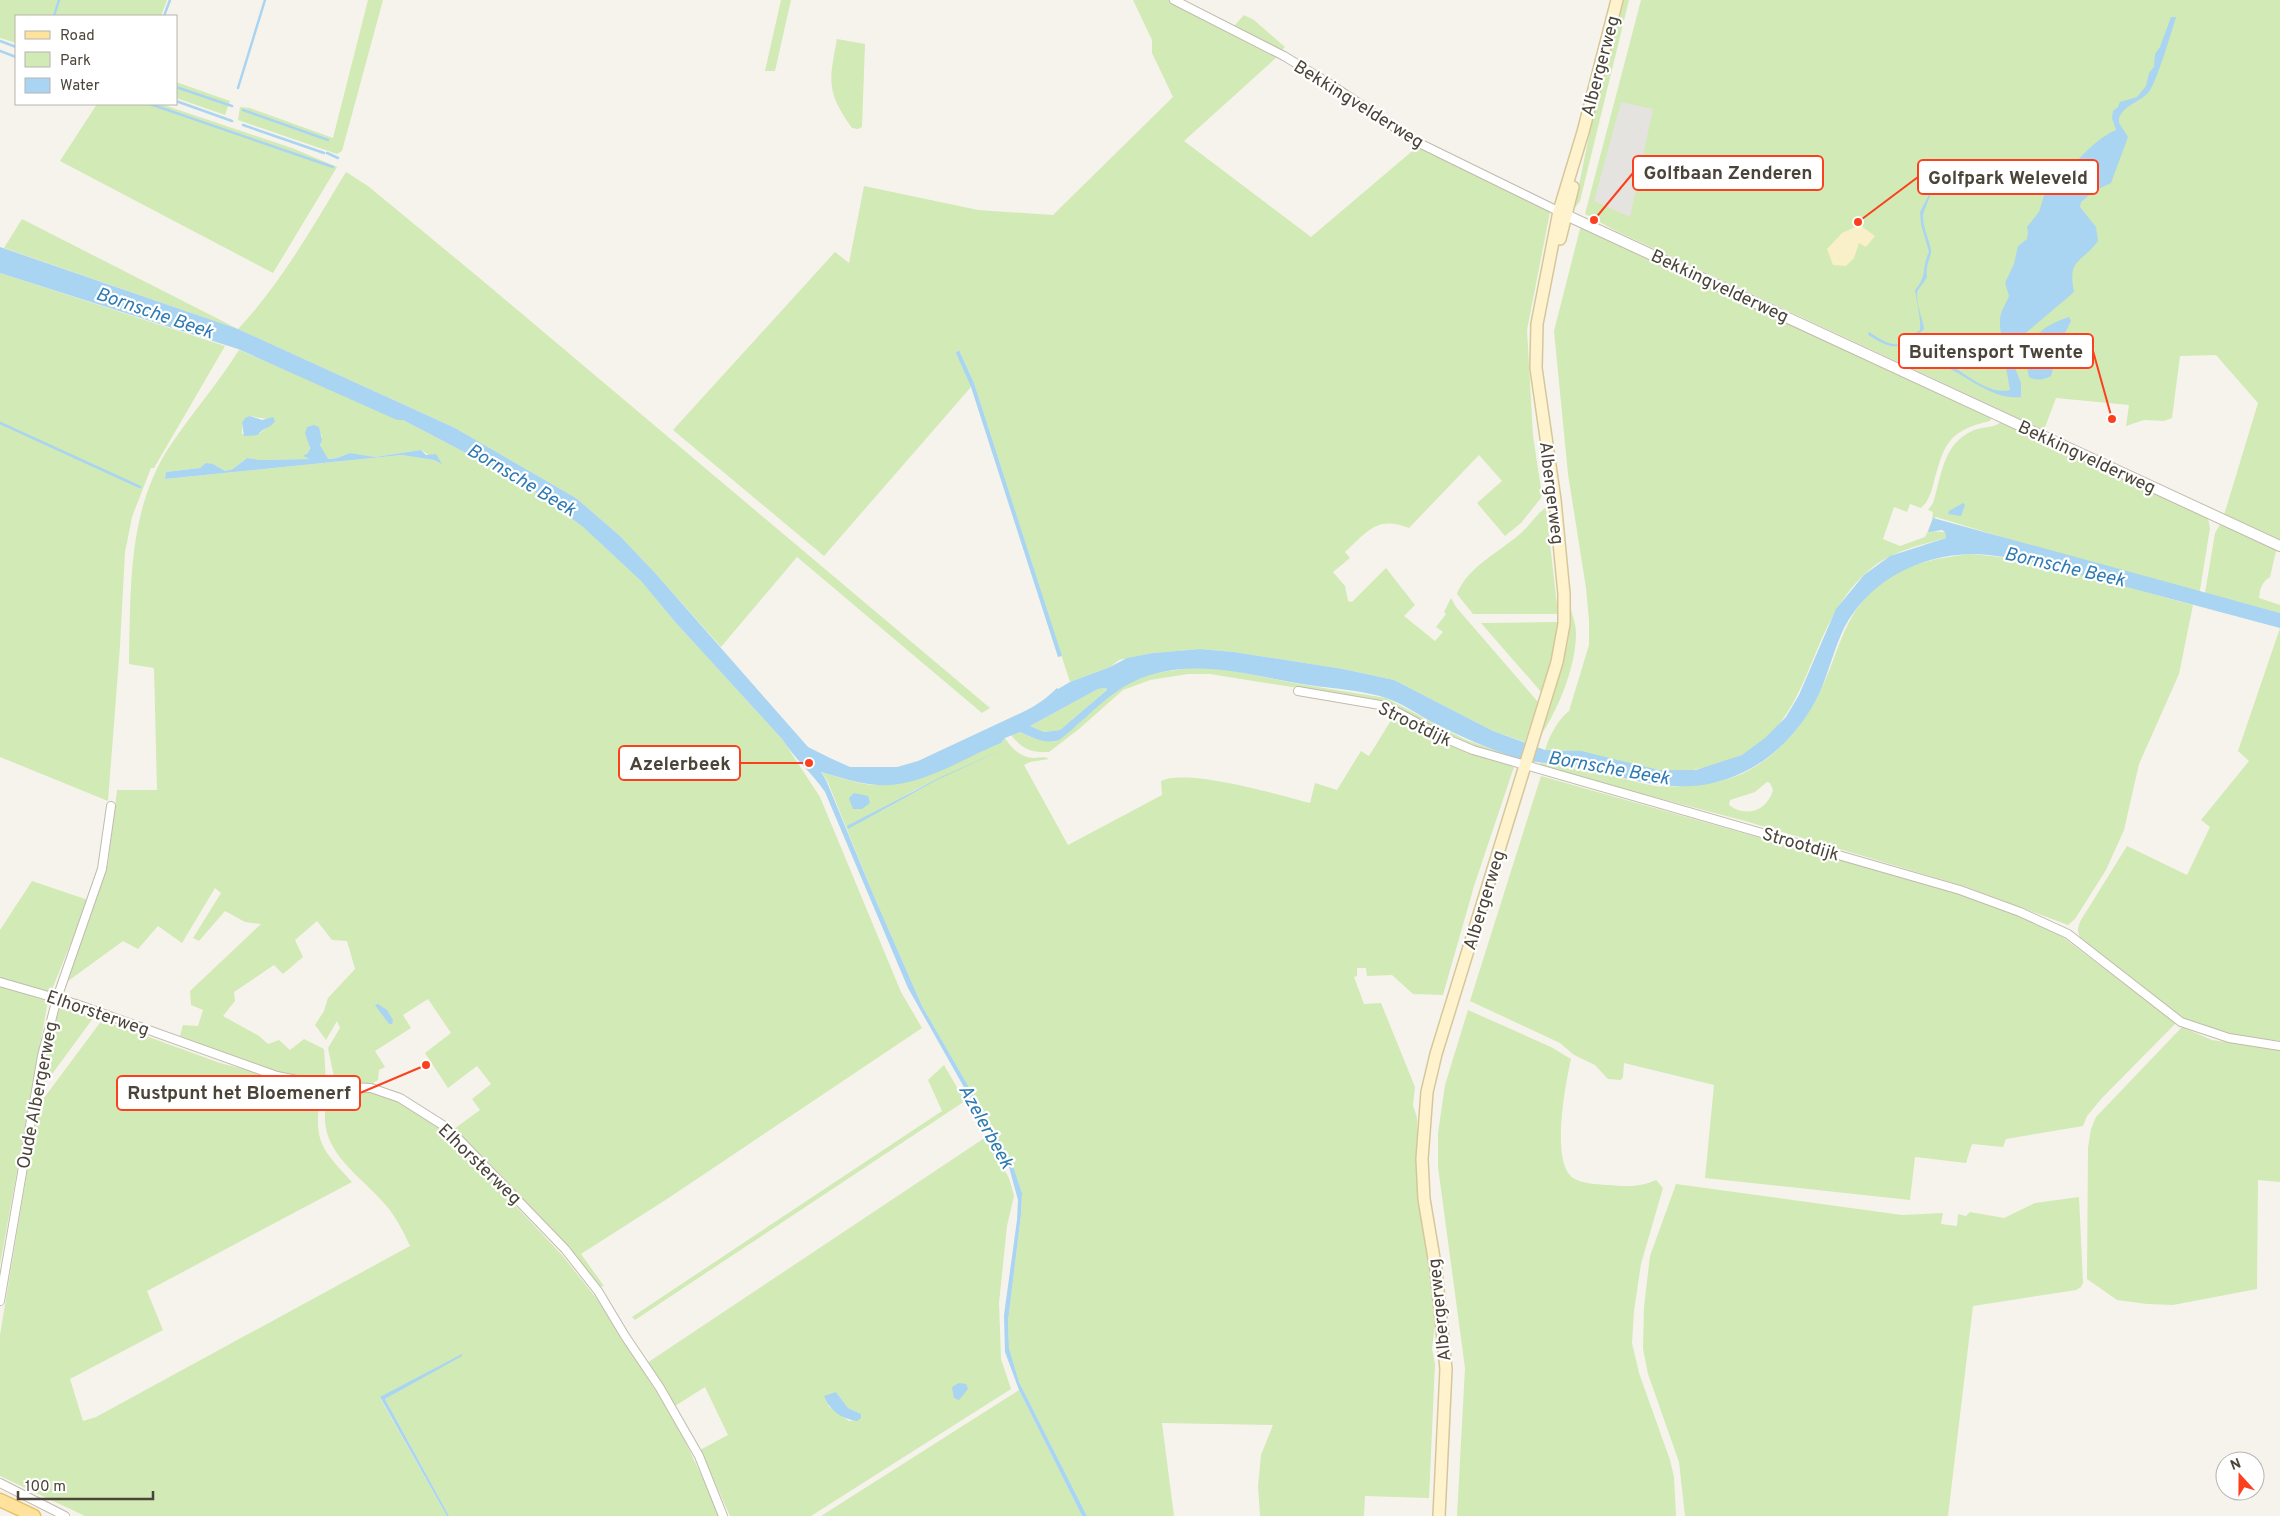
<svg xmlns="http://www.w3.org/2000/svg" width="2280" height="1516" viewBox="0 0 2280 1516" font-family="Overpass,sans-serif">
<rect width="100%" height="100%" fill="#f6f3ec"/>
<path fill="#d2eab5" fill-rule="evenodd" d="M 0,0 L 167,0 L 161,16 L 16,16 L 16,43 L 0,38 Z
M 368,0 L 383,0 L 342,151 L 337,154 L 238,120 L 240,107 L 250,108 L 333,138 Z
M 781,0 L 791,0 L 775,71 L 765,71 Z
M 1133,0 L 1169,0 L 1178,7 L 1278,56 L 1184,141 L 1311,237 L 1417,147 L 1550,212 L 1527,330 L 1533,436 L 1542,495 L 1541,498 L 1521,523 L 1505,536 L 1477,503 L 1502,481 L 1479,455 L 1409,528 C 1377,515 1367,532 1345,552 L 1350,558 L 1333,572 L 1345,586 L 1348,601 L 1352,602 L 1386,568 L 1415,605 L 1404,616 L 1435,641 L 1443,632 L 1436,627 L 1446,614 L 1444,612 L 1451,598 L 1456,607 L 1538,702 L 1525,742 L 1493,731 L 1394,680 L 1343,669 L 1234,652 L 1200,649 L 1153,653 L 1119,660 L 1110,667 L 1070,682 L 974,383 L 959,350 L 957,353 L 971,387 L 824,556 L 673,430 L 835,252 L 849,263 L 864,186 L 978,210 L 1053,215 L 1173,97 L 1152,53 L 1152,40 Z
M 1624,0 L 1629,0 L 1580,201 L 1574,209 L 1597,97 Z
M 1641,0 L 2280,0 L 2280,540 L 2224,515 L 2258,403 L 2216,355 L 2180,356 L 2172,418 L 2164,421 L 2144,420 L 2126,426 L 2129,405 L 2056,398 L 2044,430 L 1616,231 L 1585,214 Z
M 1244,15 L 1254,20 L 1285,47 L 1282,50 L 1234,26 Z
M 837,39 L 865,44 L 862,127 L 858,129 L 852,128 C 826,91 829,82 837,39 Z
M 176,82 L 230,101 L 225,115 L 176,98 Z
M 97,104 L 161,104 L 292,148 L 337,167 L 273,273 L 60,161 Z
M 346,172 L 368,186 L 477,276 L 990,708 L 982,713 L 797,557 L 721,647 L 656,574 L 620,536 L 576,498 L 455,428 L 238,329 L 4,248 L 22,219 L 238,329 C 282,282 313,226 346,172 Z
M 1581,225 L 1992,417 L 1990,421 C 1946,431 1944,446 1933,485 C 1931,493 1928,502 1921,508 L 1910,504 L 1907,512 L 1894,507 L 1883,539 L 1900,546 L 1925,537 L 1928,531 L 1945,532 L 1946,538 C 1921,545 1893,551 1873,567 C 1793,631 1824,747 1698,769 C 1646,779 1598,747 1545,750 C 1549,737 1558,719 1569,711 L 1589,645 L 1589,620 L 1586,588 L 1568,474 L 1554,331 Z
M 0,273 L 225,346 L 154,468 L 151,468 L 132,517 L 125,552 L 120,646 L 108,801 L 0,757 Z
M 239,350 L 403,420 L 487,464 L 540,495 L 583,527 L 641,581 L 676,623 L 782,739 L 820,797 L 901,992 L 922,1028 L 667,1199 L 581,1254 L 604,1286 L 599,1287 C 554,1231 506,1179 454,1129 L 480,1110 L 472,1099 L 491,1084 L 477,1066 L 448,1088 L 425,1053 L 451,1033 L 428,999 L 403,1015 L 411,1028 L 375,1051 L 385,1067 L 379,1070 L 378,1080 L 371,1084 L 335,1082 L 328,1048 L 340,1028 L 337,1021 L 326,1040 L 315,1025 L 324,1011 L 328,998 L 355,969 L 347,941 L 332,940 L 317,921 L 295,940 L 303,957 L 283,974 L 274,965 L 234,992 L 235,1001 L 223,1016 L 259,1036 L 268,1044 L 279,1040 L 290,1050 L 304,1039 L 324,1049 L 326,1082 C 275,1076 228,1054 180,1036 L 183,1025 L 198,1026 L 203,1010 L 191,1005 L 190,991 L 261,924 L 245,922 L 225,911 L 199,941 L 193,938 L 221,893 L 215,888 L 182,943 L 158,926 L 138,949 L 123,941 L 64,984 L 108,864 L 117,790 L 157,790 L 154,668 L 129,664 C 131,590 127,514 168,449 C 190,415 218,384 239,350 ZM 250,416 L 267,419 L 266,428 L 258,435 L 242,434 L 242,423 ZM 322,434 L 320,445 L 327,459 L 337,458 L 350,453 L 375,457 L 421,450 L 441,463 L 434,460 L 402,455 L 165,479 L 166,472 L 200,468 L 213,464 L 225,471 L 233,469 L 247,458 L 261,460 L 310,459 L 308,457 L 310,443 Z
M 2001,422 L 2208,518 L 2210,528 L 2200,590 L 2199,592 L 2038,548 L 1936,517 L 1932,520 L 1933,512 L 1928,510 L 1933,503 C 1942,476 1942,445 1972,431 C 1982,426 1992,429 2001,422 Z
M 1545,508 L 1546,508 L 1558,614 L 1473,614 L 1457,594 C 1467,567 1500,552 1521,533 C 1529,526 1536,515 1545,508 Z
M 2221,523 L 2280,548 L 2280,552 L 2276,551 L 2270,577 C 2262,582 2260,588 2259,598 L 2280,605 L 2280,613 L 2205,593 L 2215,533 Z
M 1970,554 C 2046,559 2120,586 2193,605 L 2179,674 L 2139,764 L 2124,830 L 2106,870 L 2075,919 L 2068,925 L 1967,887 L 1745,821 L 1541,767 L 1540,763 C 1550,764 1560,763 1570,764 C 1599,770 1626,781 1655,786 C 1667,788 1703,785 1716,782 C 1763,773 1798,735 1819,694 C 1839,654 1841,618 1878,585 C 1903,563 1939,558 1970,554 ZM 1767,782 L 1770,783 L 1773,790 C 1767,811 1746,818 1729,805 L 1730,800 L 1755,792 Z
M 1570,606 C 1572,614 1576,624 1576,633 C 1576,668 1557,713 1537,741 L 1568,642 Z
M 1558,622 L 1553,654 L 1542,693 L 1481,623 Z
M 2280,628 L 2280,1041 L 2227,1034 L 2190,1022 L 2173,1012 L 2083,944 C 2078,934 2076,930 2081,920 L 2127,846 L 2187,875 L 2210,827 L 2201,820 L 2249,761 L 2238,751 Z
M 1191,668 L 1225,669 L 1293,683 L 1386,698 L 1466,740 L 1520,759 L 1513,759 L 1462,744 L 1379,701 L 1210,674 L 1188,674 L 1150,680 L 1123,690 L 1079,729 L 1049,752 C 1031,753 1022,749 1011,735 L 1020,732 L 1030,737 L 1054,742 C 1084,717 1114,684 1152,674 C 1165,671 1178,670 1191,668 Z
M 1106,688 L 1107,690 L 1060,730 L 1044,732 L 1030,726 L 1098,689 Z
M 1388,710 L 1471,753 L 1514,767 L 1474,886 L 1443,995 L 1413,994 L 1392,975 L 1367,976 L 1366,968 L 1357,968 L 1357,976 L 1354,977 L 1364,1004 L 1381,1003 L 1415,1087 L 1413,1105 L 1417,1118 L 1417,1181 L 1422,1222 L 1437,1308 L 1432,1349 L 1435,1364 L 1429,1498 L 1365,1496 L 1364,1516 L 1260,1516 L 1258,1486 L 1261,1455 L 1273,1425 L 1162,1423 L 1174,1516 L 1087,1516 L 1019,1382 L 1009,1348 L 1008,1321 L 1021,1215 L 1022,1193 L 1011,1160 L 922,1006 L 873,894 L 827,780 L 821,772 C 840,777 861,786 881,785 C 923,784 962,758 1001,743 L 1005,738 C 1011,748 1021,758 1034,758 C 1040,758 1044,756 1049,759 L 1030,762 L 1024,765 L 1068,845 L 1162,795 L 1161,781 C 1188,768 1279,795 1310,803 L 1315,783 L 1337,790 L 1361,751 L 1369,756 L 1390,722 ZM 1002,750 L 939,779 L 849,828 L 847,827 L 917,789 Z
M 1541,776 L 1976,899 L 2052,929 L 2176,1023 L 2102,1098 L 2087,1116 L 2083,1126 L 2006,1139 L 2003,1147 L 1972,1144 L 1966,1163 L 1915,1157 L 1910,1200 L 1705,1178 L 1714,1085 L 1624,1063 L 1623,1077 L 1621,1080 L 1608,1079 L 1595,1065 L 1574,1055 L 1560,1043 L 1470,1001 Z
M 32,881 L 88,900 L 51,992 L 0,979 L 0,930 Z
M 0,986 L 48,1001 L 0,1265 Z
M 60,1003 L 92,1014 L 94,1017 L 44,1085 L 43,1084 L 57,1008 Z
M 1468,1010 L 1551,1047 L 1571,1059 C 1566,1082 1550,1162 1573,1178 C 1583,1184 1596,1184 1607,1185 C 1624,1186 1639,1188 1656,1180 L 1663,1188 L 1641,1264 L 1634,1311 L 1632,1343 L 1639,1373 L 1670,1460 L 1674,1477 L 1676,1516 L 1457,1516 L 1465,1368 L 1438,1167 L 1438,1133 L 1445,1085 Z
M 102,1020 L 220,1063 L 321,1089 C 314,1139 317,1145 352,1182 L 147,1291 L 163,1330 L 70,1379 L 83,1421 L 96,1417 L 410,1246 C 404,1233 398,1221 389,1209 C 366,1179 322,1156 325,1113 C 325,1105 326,1097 329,1090 C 342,1090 355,1090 368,1091 C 398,1094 429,1119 451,1138 L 562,1255 L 597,1299 L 654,1388 L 682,1435 L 721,1516 L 449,1516 L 385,1399 L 462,1355 L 380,1398 L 447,1516 L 85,1516 L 0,1476 L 0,1335 L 38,1106 Z
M 2182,1027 L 2212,1040 L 2280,1050 L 2280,1182 L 2258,1180 L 2257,1289 L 2173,1305 L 2147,1304 L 2117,1300 L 2087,1279 L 2088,1148 L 2091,1129 L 2096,1117 Z
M 944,1065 L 965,1101 L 635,1320 L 632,1317 L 942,1111 L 928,1080 Z
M 986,1137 L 1009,1178 L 1014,1196 L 1007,1226 L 999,1303 L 1001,1359 L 1011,1389 L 811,1516 L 730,1516 L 700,1450 L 728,1435 L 705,1387 L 675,1406 L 647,1363 ZM 836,1392 L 848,1408 L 861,1414 L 856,1420 L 849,1421 L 828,1406 Z
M 1676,1184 L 1902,1215 L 1943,1213 L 1941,1224 L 1957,1226 L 1958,1214 L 1966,1216 L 1970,1212 L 2004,1218 L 2035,1203 L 2079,1197 L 2083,1283 L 2081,1287 L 2076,1290 L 1973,1306 L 1948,1516 L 1685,1516 L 1679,1462 L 1648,1374 L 1643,1349 L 1644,1307 L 1650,1256 Z
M 1019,1390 L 1082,1516 L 821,1516 Z"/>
<path fill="#f9efc9" d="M 1860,225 L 1875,236 L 1866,247 L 1859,243 L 1854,258 L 1846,266 L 1833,265 L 1827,249 L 1842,233 Z"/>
<path fill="#e5e3e0" d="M 1621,102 L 1653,109 L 1630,217 L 1594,201 Z"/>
<path fill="#a9d4f2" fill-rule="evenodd" d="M 2171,17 L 2176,17 C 2172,30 2156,85 2148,93 C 2138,103 2124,105 2119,118 L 2119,123 L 2128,137 L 2111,183 L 2094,191 L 2081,202 L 2080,207 L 2096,227 L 2098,241 C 2082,263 2067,258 2074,292 L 2021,337 L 2014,350 L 2007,351 C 2002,341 1997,323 2002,311 C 2004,306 2007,301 2009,296 L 2005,283 L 2014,264 L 2018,246 L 2027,239 L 2028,232 L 2027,227 L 2039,212 L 2047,186 C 2074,170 2087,143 2116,130 L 2112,118 L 2113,111 L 2118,107 L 2120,102 L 2137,97 L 2146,86 L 2149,73 L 2154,67 L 2155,54 L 2160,47 Z
M 1935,183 C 1933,190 1923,212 1923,216 C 1923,228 1929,239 1931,250 C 1932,257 1925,263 1927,277 C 1925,281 1921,285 1918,290 C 1914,299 1923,319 1924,329 L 1914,339 L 1915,346 L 1912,348 C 1905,344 1899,347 1891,346 C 1882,344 1876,339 1868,335 L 1869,332 C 1880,339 1894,350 1907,341 C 1912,337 1914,333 1920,330 C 1921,318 1917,303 1915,290 C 1928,275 1921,269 1929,252 L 1921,224 L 1920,212 Z
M 0,247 L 238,329 L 455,428 L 576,498 L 620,536 L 656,574 L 808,747 L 830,758 L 850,767 L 897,767 L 918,761 L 1025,711 C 1037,705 1048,697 1057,688 L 1058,689 L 1070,682 L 1110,667 L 1127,658 L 1153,653 L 1200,649 L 1234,652 L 1343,669 L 1394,680 L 1493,731 L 1545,750 L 1581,751 L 1659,770 L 1696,770 L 1742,755 L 1765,738 L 1786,717 L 1799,695 L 1836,609 L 1864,575 L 1890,556 L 1946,538 L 1945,532 L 1942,530 L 1930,532 L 1928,531 L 1933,518 L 2280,613 L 2280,628 L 2037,563 C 2015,559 1993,554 1970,554 C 1917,556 1869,581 1844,628 C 1834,649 1829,671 1820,692 C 1801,732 1769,765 1727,779 C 1677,796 1631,780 1582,767 C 1562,762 1541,765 1521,759 C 1490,750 1460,736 1432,722 C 1417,714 1402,703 1386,698 C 1366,691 1330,688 1308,685 C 1256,677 1203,659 1150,675 C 1124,683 1105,699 1085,718 C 1076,725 1068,734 1059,740 C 1046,745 1031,737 1020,732 L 1005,738 L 1001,743 C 963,758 920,788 878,785 C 858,784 840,777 821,772 L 826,780 L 873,894 L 922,1006 L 1011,1160 L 1022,1193 L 1021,1215 L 1008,1321 L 1009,1348 L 1019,1382 L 1087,1516 L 1082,1516 L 1019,1390 L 1005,1352 L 1004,1315 L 1017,1220 L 1018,1200 L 1009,1167 L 908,988 L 825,792 C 812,773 794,758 782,739 L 676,623 L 641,581 L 583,527 L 540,495 L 487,464 L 403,420 L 397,420 L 238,349 L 0,273 ZM 1106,688 L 1107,690 L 1060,730 L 1044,732 L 1030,726 L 1098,689 Z
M 2069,317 L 2071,321 L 2062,339 L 2051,376 C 2044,380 2036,381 2029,377 C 2020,343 2039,327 2069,317 Z
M 959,350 L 974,383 L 1062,656 L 1058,657 L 971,387 L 956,353 Z
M 1919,350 C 1931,355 1943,360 1954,367 C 1969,377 1991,395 2010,390 L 2006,367 L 2013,363 L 2021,383 L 2021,397 C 1996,400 1973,381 1952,370 C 1940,364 1927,360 1915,354 Z
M 250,416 L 262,420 L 273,417 L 275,421 C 271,428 262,428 258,435 L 244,436 L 242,423 L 245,418 Z
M 314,425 L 319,427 L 322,440 L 320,445 L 328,459 L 337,458 L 350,453 L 375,457 L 421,450 L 426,455 L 436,454 L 442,464 L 434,460 L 402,455 L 165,479 L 166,472 L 200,468 L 206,463 L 213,464 L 225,471 L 233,469 L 247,458 L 261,460 L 310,459 L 303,456 L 308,453 L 310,448 L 305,433 L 307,427 Z
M 1963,503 L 1965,505 L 1961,516 L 1948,514 L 1949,511 Z
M 1002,750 L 939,779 L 848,829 L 847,826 L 941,777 Z
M 854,793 L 868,796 L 870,803 L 862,809 L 853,809 L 849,798 Z
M 378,1004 L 387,1010 L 393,1020 L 392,1024 L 389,1024 L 375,1005 Z
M 462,1354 L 462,1356 L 385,1399 L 449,1516 L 447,1516 L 380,1397 Z
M 959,1383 L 966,1384 L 968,1389 L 959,1400 L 954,1398 L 952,1387 Z
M 836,1392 L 848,1408 L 861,1414 L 861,1418 L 857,1421 C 842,1419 830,1411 824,1396 Z"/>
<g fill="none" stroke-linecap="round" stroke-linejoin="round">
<path stroke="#a9d4f2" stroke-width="2.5" d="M 54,16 L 59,0
M 164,16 L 170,0
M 0,41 L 16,47
M 0,51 L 16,57
M 176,87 L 232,106
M 238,88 L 265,0
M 176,101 L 232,121
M 150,104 L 333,167
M 243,110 L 328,140
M 243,125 L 324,153
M 327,153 L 338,158
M 0,423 L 140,487"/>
<defs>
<path id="minor" d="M 1174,0 L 1284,56 L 1330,84 L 1415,141 L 1562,213
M 1298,691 L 1386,706 L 1447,739 L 1473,750 L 1960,890 L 2020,912 L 2068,934 L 2181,1022 L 2229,1038 L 2280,1046
M 0,982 L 76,1004 L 277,1076 L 326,1086 L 371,1088 L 400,1098 L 449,1129 L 565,1249 L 598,1291 L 625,1336 L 660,1388 L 699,1456 L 723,1516
M 0,1301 L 42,1056 L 57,998 L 102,869 L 111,806
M 0,1483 L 65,1516"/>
<path id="tertiary" d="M 1566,215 L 2280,546"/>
<path id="secondary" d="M 1560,239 L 1573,187
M 1439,1516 L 1446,1369 L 1436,1270 L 1424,1199 L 1422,1159 L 1427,1092 L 1436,1054 L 1557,662 L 1564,624 L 1564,594 L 1555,500 L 1536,368 L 1537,324 L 1559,211 L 1583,132 L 1617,0"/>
<path id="primary" d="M 0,1500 L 34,1516"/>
</defs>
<use href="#minor" stroke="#c2bbae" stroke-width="10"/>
<use href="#tertiary" stroke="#c2bbae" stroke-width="12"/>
<use href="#secondary" stroke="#d6c79b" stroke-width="14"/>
<use href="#primary" stroke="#e6c16a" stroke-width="15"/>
<use href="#minor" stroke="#fff" stroke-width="8"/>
<use href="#tertiary" stroke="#fff" stroke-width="10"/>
<use href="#secondary" stroke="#fff3cd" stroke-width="11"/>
<use href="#primary" stroke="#ffe39c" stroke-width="12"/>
</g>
<g text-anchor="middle" stroke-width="4.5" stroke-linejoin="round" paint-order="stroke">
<g font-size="18" fill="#4b4439" stroke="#fff">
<text transform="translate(1600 66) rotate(-75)" y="6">Albergerweg</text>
<text transform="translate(1359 104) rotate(32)" y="6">Bekkingvelderweg</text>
<text transform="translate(1720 286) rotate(25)" y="6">Bekkingvelderweg</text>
<text transform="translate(2087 457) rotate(25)" y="6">Bekkingvelderweg</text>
<text transform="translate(1552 493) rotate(83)" y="6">Albergerweg</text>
<text transform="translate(1415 724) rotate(26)" y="6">Strootdijk</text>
<text transform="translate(1801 844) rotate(16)" y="6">Strootdijk</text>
<text transform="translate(1484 900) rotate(-73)" y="6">Albergerweg</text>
<text transform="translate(98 1013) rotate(19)" y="6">Elhorsterweg</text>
<text transform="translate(37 1095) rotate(-79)" y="6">Oude Albergerweg</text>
<text transform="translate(480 1164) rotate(44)" y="6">Elhorsterweg</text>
<text transform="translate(1439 1310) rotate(-96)" y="6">Albergerweg</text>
</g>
<g font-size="19" font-style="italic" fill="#2e7ab2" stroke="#fff">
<text transform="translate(155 312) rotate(19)" y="7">Bornsche Beek</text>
<text transform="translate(522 479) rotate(31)" y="7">Bornsche Beek</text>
<text transform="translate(2065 566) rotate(13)" y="7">Bornsche Beek</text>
<text transform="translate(1609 767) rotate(10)" y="7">Bornsche Beek</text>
<text transform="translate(987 1126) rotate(61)" y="7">Azelerbeek</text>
</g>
</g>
<path fill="none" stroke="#fc3f1d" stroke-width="2" d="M1594 220L1633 173M1858 222L1918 177M2112 419L2093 351M809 763L740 763M426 1065L360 1093"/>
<g fill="#fc3f1d" stroke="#fff" stroke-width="2">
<circle cx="1594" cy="220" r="5"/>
<circle cx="1858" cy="222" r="5"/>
<circle cx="2112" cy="419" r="5"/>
<circle cx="809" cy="763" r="5"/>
<circle cx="426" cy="1065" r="5"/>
</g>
<g fill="#fff" stroke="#fc3f1d" stroke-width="2">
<rect x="1633" y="156" width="190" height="34" rx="5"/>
<rect x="1918" y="160" width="180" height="34" rx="5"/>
<rect x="1899" y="334" width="194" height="34" rx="5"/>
<rect x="619" y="746" width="121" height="34" rx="5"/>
<rect x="117" y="1076" width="243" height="34" rx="5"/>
</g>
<g font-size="19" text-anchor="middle" font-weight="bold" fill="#4b4439">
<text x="1728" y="179">Golfbaan Zenderen</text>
<text x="2008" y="184">Golfpark Weleveld</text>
<text x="1996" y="358">Buitensport Twente</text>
<text x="680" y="770">Azelerbeek</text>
<text x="239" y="1099">Rustpunt het Bloemenerf</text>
</g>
<rect x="15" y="15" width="162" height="90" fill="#ffffff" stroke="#b7b4b0"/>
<rect x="25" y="31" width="25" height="8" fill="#ffe39c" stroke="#b7b4b0"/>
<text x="60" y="40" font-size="15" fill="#4b4439">Road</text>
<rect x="25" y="52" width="25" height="15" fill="#d2eab5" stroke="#b7b4b0"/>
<text x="60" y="65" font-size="15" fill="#4b4439">Park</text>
<rect x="25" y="78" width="25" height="15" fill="#a9d4f2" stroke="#b7b4b0"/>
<text x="60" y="90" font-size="15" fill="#4b4439">Water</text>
<g transform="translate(2240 1476) rotate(339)"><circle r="24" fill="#ffffff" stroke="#b7b4b0"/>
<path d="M0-4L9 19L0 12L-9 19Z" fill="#fc3f1d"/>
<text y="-8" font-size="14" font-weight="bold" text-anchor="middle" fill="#4b4439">N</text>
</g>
<path d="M18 1491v8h135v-8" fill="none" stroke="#4b4439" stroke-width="2.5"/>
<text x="25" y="1491" font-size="15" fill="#4b4439" stroke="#ffffff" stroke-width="4" paint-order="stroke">100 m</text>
</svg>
